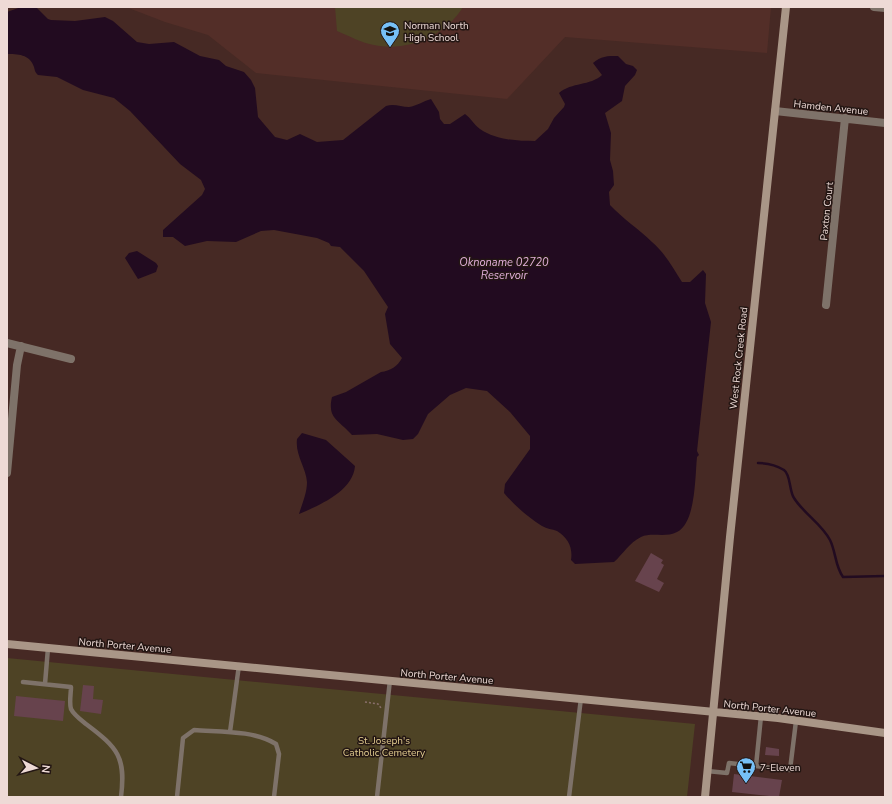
<svg xmlns="http://www.w3.org/2000/svg" width="892" height="804" viewBox="0 0 892 804" font-family="'Nunito Sans',sans-serif">
<rect width="100%" height="100%" fill="#462924"/>
<path fill="#532e28" d="M 126,7 L 771,7 L 767,53 L 565,37 L 507,99 L 256,73 L 208,35 L 165,22 Z"/>
<path fill="#4e4325" d="M 335,7 L 463,7 C 445,36 408,52 374,45 C 362,43 349,36 337,31 Z
M 7,658 L 695,724 L 687,797 L 7,797 Z"/>
<path fill="#220b20" d="M 21,7 L 36,7 L 48,19 L 51,20 L 75,21 L 105,17 L 113,21 L 137,42 L 149,44 L 174,42 L 200,56 L 219,60 L 226,66 L 244,72 L 251,80 L 255,88 L 258,117 L 275,137 L 287,140 L 300,134 L 317,142 L 343,140 L 386,106 C 394,103 401,107 409,107 C 417,106 423,101 431,99 L 439,112 L 440,119 L 444,124 L 450,124 L 465,114 C 471,118 474,125 480,129 C 496,140 517,141 535,141 L 548,129 L 554,118 L 564,107 L 565,104 L 559,93 C 572,82 590,86 602,75 L 593,63 C 601,56 607,56 618,56 L 626,64 L 633,66 L 637,70 L 635,75 L 625,86 L 622,101 L 605,113 L 611,133 L 610,160 L 613,171 L 614,185 L 609,192 L 610,205 C 623,219 639,229 652,242 C 665,253 673,268 682,282 L 690,282 L 703,270 L 706,274 L 705,303 L 711,322 L 697,451 L 699,455 L 697,457 C 695,476 696,523 677,532 C 666,538 651,532 641,537 C 629,543 623,554 614,562 L 575,564 L 571,560 C 573,547 568,538 557,531 C 552,529 547,529 542,526 C 528,517 515,506 504,493 L 505,484 L 530,449 L 530,436 L 510,412 L 487,391 L 466,388 L 450,395 L 428,414 L 418,434 L 413,439 L 403,440 L 377,434 L 352,435 C 339,420 327,419 332,397 L 346,392 L 381,372 C 390,371 398,366 402,358 L 390,344 L 385,314 L 388,307 L 364,271 L 340,247 L 331,246 L 329,243 L 317,238 L 274,230 L 261,231 L 236,242 L 207,241 L 185,246 L 173,237 L 163,237 L 163,230 L 202,195 L 205,189 L 201,180 L 180,164 L 130,111 L 114,98 L 83,90 L 57,77 L 38,75 C 35,72 35,71 34,67 C 30,54 17,54 7,54 L 7,12 Z
M 137,251 L 156,263 L 158,266 L 156,272 L 138,279 L 125,258 L 129,253 Z
M 302,433 L 326,440 L 355,466 C 353,491 320,505 299,514 C 302,504 307,493 307,482 C 306,467 295,455 297,439 Z"/>
<g fill="none" stroke-linecap="round" stroke-linejoin="round">
<path stroke="#220b20" stroke-width="2.5" d="M 758,463 C 767,463 776,465 784,470 C 791,475 789,491 794,498 C 804,514 821,523 830,540 C 836,552 835,566 843,577 L 885,576"/>
</g>
<path fill="#67434d" d="M 651,553 L 663,560 L 661,563 L 664,565 L 657,579 L 664,583 L 659,592 L 635,581 Z
M 83,685 L 94,686 L 93,699 L 103,700 L 101,714 L 80,711 Z
M 16,696 L 65,701 L 63,721 L 14,716 Z
M 766,747 L 779,749 L 779,756 L 765,755 Z
M 734,774 L 782,780 L 779,797 L 732,792 Z"/>
<g fill="none" stroke-linecap="round" stroke-linejoin="round">
<path stroke="#896f6b" stroke-width="1.5" stroke-dasharray="2 2" stroke-linecap="butt" d="M 365,702 L 378,704 L 381,708"/>
<path stroke="#7e7269" stroke-width="4.5" d="M 23,682 L 71,687 C 71,693 69,703 71,709 C 74,715 81,720 86,724 C 118,748 126,757 121,797
M 45,684 L 48,648
M 230,732 L 239,665
M 756,766 L 761,716
M 707,771 L 727,773 L 729,763 L 790,770 L 796,721
M 177,797 L 183,738 L 194,730 C 220,732 253,730 276,744 L 279,754 L 274,797
M 377,797 L 390,680
M 569,797 L 581,698"/>
<path stroke="#7e7269" stroke-width="8" d="M 874,7 L 885,8
M 775,111 L 885,123
M 826,305 L 845,118
M 7,343 L 71,359
M 7,473 L 17,365 L 21,346"/>
<path stroke="#a99687" stroke-width="8" d="M 7,644 L 778,718 L 885,733
M 705,797 L 730,537 L 786,7"/>
</g>
<defs>
<symbol id="school-pin" viewBox="-11 -11 22 30"><path d="M0 17L-7.5 6A9.5 9.5 0 1 1 7.5 6Z" fill="#76c0f7" stroke="#231613"/><path d="M0-5L7-2L0 1L-7-2ZM-4 1L0 2.5L4 1V4Q0 6-4 4Z" fill="#111"/></symbol>
<symbol id="supermarket-pin" viewBox="-11 -11 22 30"><path d="M0 17L-7.5 6A9.5 9.5 0 1 1 7.5 6Z" fill="#76c0f7" stroke="#231613"/><path d="M-6-5.5h2.5l.6 2H6L4.5 2H-2.5L-4.4-4H-6ZM-1.5 3.2a1.3 1.3 0 1 0 .1 0ZM3 3.2a1.3 1.3 0 1 0 .1 0Z" fill="#111"/></symbol>
</defs>
<g fill-rule="evenodd">
<use href="#school-pin" x="379" y="20" width="22" height="30"/>
<use href="#supermarket-pin" x="735" y="756" width="22" height="30"/>
</g>
<g text-anchor="middle" stroke-width="3" stroke-linejoin="round" paint-order="stroke">
<g font-size="10" fill="#eedad6" stroke="#231613" text-anchor="start">
<text x="404" y="29">Norman North<tspan x="404" dy="12">High School</tspan></text>
<text x="760" y="771">7-Eleven</text>
</g>
<g font-size="10" fill="#eedad6" stroke="#231613">
<text transform="translate(831 107) rotate(6)" y="4">Hamden Avenue</text>
<text transform="translate(826 211) rotate(-84)" y="4">Paxton Court</text>
<text transform="translate(738 358) rotate(-84)" y="4">West Rock Creek Road</text>
<text transform="translate(125 645) rotate(5)" y="4">North Porter Avenue</text>
<text transform="translate(447 676) rotate(5)" y="4">North Porter Avenue</text>
<text transform="translate(770 708) rotate(6)" y="4">North Porter Avenue</text>
</g>
<g font-size="10" fill="#e1cb8f" stroke="#231613">
<text x="384" y="744">St. Joseph's<tspan x="384" dy="12">Catholic Cemetery</tspan></text>
</g>
<g font-size="11" font-style="italic" fill="#e3b0dc" stroke="#231613">
<text x="504" y="266">Oknoname 02720<tspan x="504" dy="13">Reservoir</tspan></text>
</g>
</g>
<rect width="892" height="804" fill="none" stroke="#eedad6" stroke-width="16"/>
<g transform="translate(36 768) rotate(96)" stroke="#231613" stroke-width="3" paint-order="stroke">
<path d="M0-3L7 15L0 10L-7 15Z" fill="#eedad6"/>
<text y="-6" font-size="11" font-weight="bold" text-anchor="middle" fill="#eedad6">N</text>
</g>
</svg>
